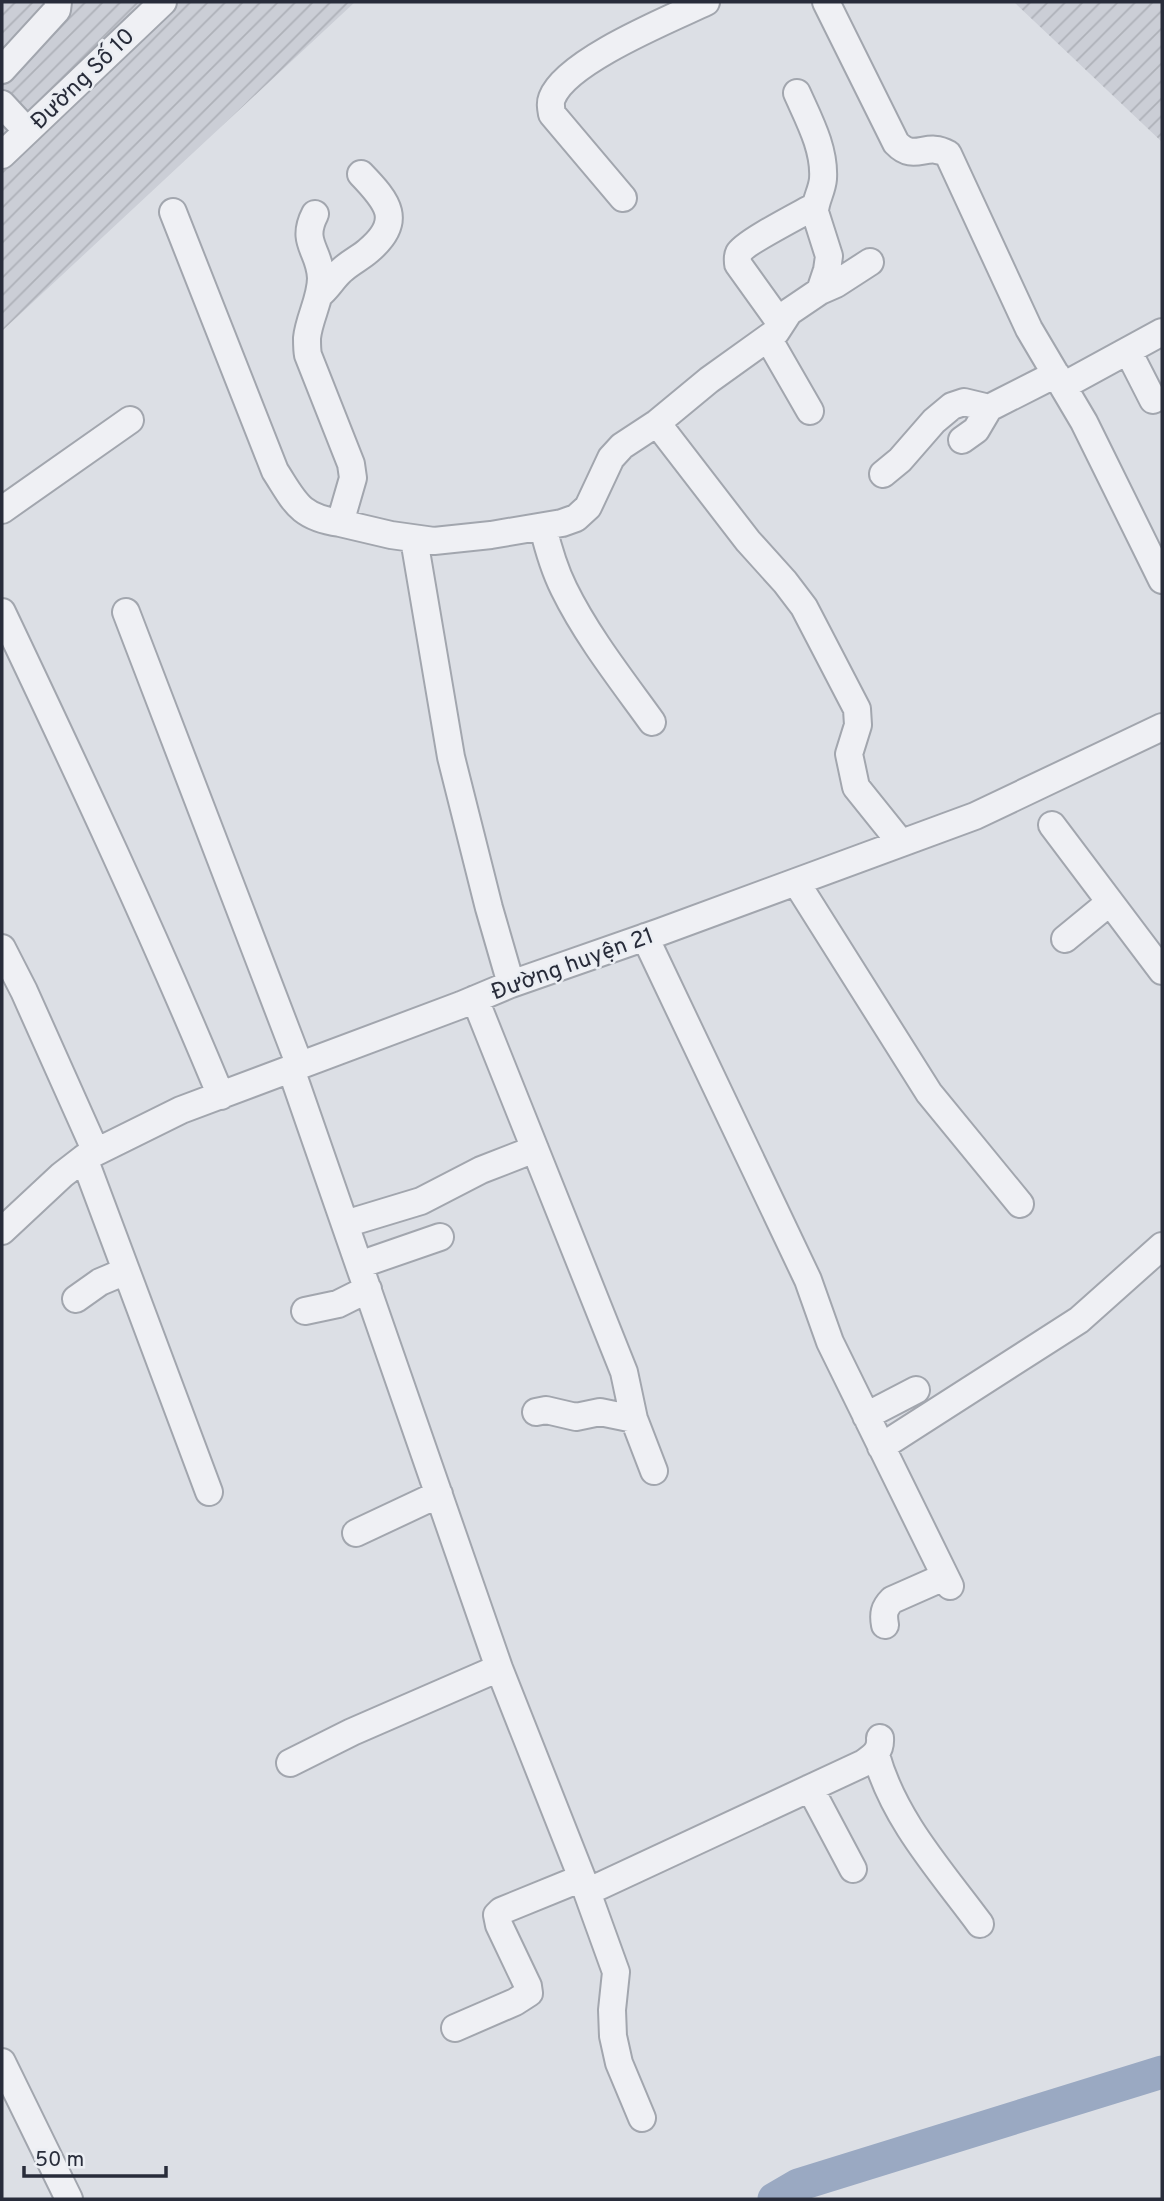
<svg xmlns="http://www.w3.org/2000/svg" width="1164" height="2201" viewBox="0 0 1164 2201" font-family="Overpass,sans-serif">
<defs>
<pattern id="industrial-furrows" width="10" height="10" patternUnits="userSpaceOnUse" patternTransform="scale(1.75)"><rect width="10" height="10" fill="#cbced6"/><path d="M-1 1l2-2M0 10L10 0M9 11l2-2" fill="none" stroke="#aeb1b8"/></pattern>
</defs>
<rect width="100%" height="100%" fill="#dcdfe5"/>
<path fill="url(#industrial-furrows)" d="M 2,2 L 355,2 L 2,331 Z
M 1014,2 L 1162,2 L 1162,142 Z"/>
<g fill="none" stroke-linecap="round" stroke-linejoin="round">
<path stroke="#9aa9c2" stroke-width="33" d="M 774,2199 L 798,2185 L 1162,2072"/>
<defs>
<path id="minor" d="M 826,2 L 896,143 C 915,163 926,141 948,154 L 1029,329 L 1084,422 L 1162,580
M 2,70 L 57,10 L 58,2
M 2,104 L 27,131
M 2,155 L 163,2
M 623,198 L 552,114 C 551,108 550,103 552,98 C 566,61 670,19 706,2
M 173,212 L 275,471 C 295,502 299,517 340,523
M 315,214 C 300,243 320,250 321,278 C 321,299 309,318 307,338 C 307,344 307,350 308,355 L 351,464 L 353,478 L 340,523 L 391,535 L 434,541 L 491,535 L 562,523 L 576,518 L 588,507 L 611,458 L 622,446 L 657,423 L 709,380 L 776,332 L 789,312 L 820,291 L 827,270 L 829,256 L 815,212 C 815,201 822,191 823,179 C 825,149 809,120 797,93
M 820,291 L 836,284 L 870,262
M 319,295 C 328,288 333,278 341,271 C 349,263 360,258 368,251 C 404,221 388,202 361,174
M 781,324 L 738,264 C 738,259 737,257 739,253 C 744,243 801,214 815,206
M 768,338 L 810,411
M 1128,351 L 1153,400
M 1063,386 L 1162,332
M 657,423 L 748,541 L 785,582 L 804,607 L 857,709 L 858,725 L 849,754 L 856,787 L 901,843
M 962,440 L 976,430 L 989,408 L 1056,374
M 883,474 L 900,460 L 934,421 L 952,406 L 964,402 L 989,408
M 2,510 L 130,420
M 543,527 C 548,548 554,569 564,589 C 587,636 621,679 652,722
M 414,539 L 451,757 L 489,908 L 511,984
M 2,612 C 78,772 153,932 221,1096
M 126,612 L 300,1066
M 1052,825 L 1162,971
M 796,882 L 929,1093 L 1020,1204
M 645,937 L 808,1280 L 830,1342 L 950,1586
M 1065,939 L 1110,902
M 2,948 L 24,991 L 96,1152
M 475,999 L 624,1372 L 634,1419 L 654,1471
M 291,1069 L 499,1668 L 582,1878 L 616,1972 L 612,2010 L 613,2036 L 619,2063 L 642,2118
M 84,1158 L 209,1492
M 345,1224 L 421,1201 L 481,1170 L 535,1149
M 2,1231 L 62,1175 L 84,1158 L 181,1110 L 461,1005 L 511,984 L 660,932 L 975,816 L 1162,727
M 359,1265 L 440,1237
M 76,1299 L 100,1282 L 126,1271
M 305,1311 L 338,1304 L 368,1289
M 536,1412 L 546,1410 L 576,1417 L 600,1412 L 634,1419
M 866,1416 L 916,1390
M 881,1447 L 1079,1320 L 1162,1246
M 356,1533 L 439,1494
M 885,1625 C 883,1614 884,1608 892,1600 L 944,1577
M 876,1755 C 894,1820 941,1871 980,1924
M 290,1763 L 352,1732 L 499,1668
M 810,1788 L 853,1869
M 587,1892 L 864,1763 C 874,1756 881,1751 880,1738
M 455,2028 L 515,2002 L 529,1993 L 528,1986 L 499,1925 L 497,1915 L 501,1911 L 582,1878
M 2,2062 L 69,2199"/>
</defs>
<use href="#minor" stroke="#a2a6ae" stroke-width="30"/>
<use href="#minor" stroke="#eff0f4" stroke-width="26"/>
</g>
<g text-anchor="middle" stroke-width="5" stroke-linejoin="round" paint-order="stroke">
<g font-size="23" fill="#282c3a" stroke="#ebeef3">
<text transform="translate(82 78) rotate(-44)" y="8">Đường Số 10</text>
<text transform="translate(572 963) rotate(-20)" y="8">Đường huyện 21</text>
</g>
</g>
<rect width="1164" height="2201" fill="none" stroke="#282c3a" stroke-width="7"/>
<path d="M24 2166v10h142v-10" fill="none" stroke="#282c3a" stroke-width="3.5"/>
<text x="35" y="2166" font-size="21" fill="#282c3a" stroke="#ebeef3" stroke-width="5" paint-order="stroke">50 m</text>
</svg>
